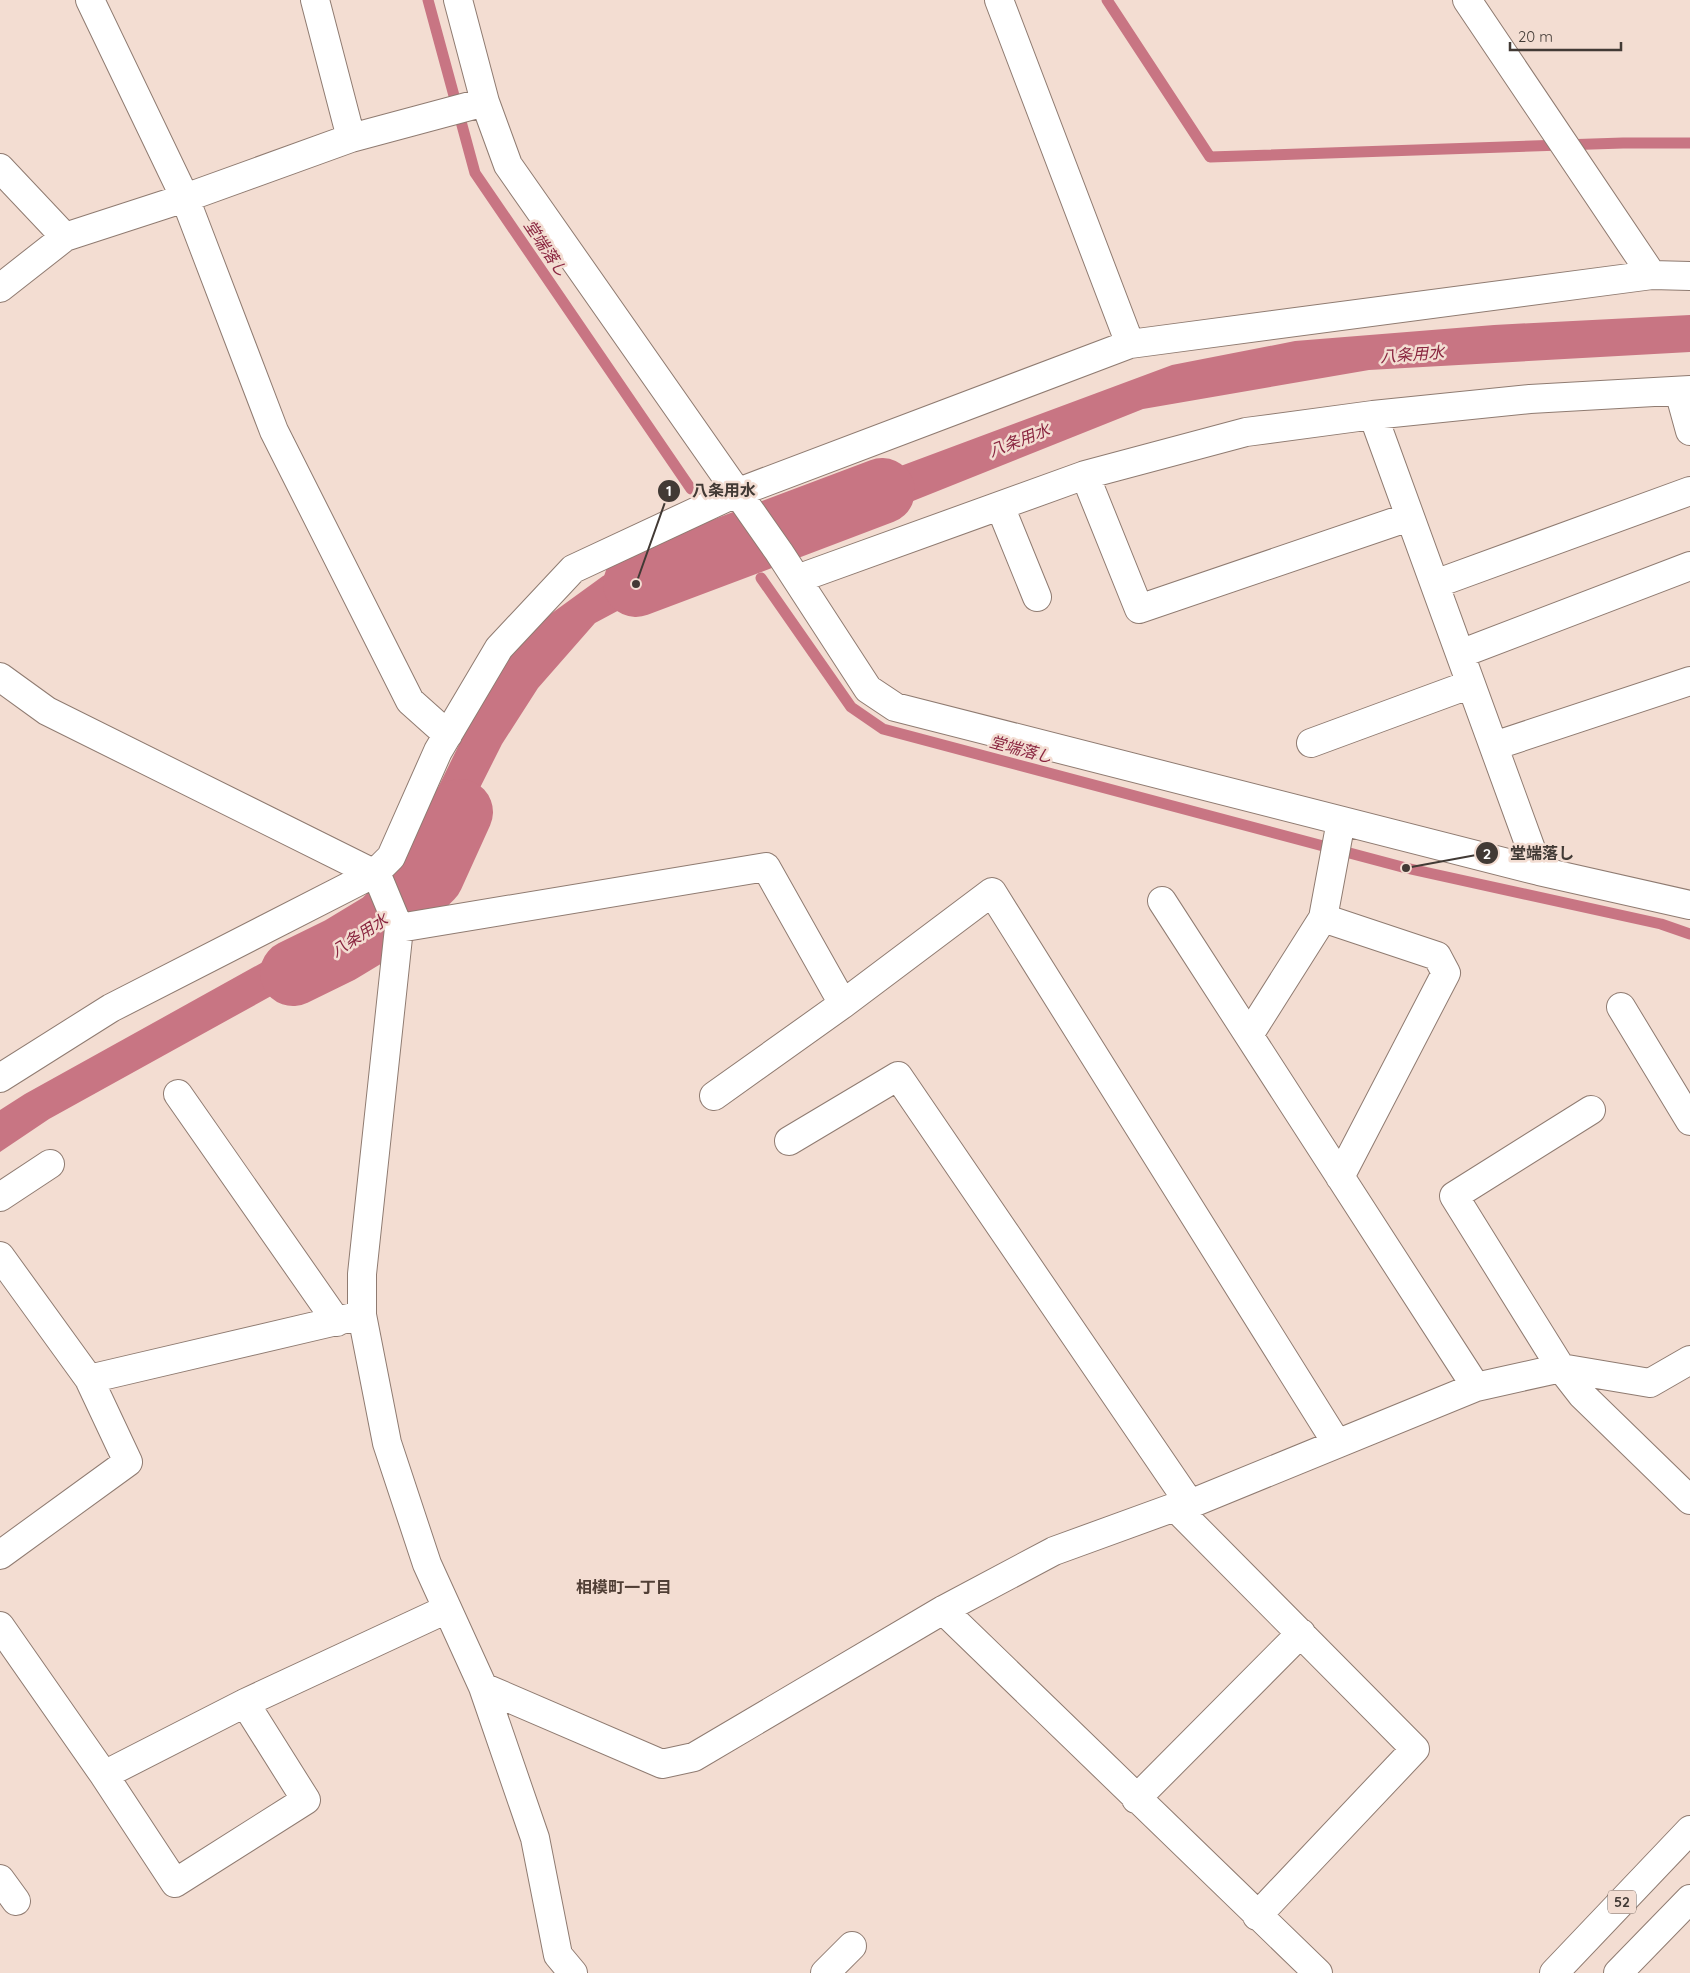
<svg xmlns="http://www.w3.org/2000/svg" width="1690" height="1973" viewBox="0 0 1690 1973" font-family="Quicksand,'Noto Sans JP',sans-serif">
<rect width="100%" height="100%" fill="#f3ddd2"/>
<path fill="#c87583" d="M 1690,315 L 1690,352 L 1369,370 L 1143,409 L 808,543 L 788,508 L 1172,365 L 1295,341 L 1494,325 Z
M 705,529 L 734,566 L 653,592 L 595,623 L 538,688 L 502,744 L 423,901 L 407,873 L 434,836 L 428,808 L 477,708 L 517,645 L 552,613 L 603,576 Z
M 368,915 L 376,938 L 49,1119 L 0,1152 L 0,1110 L 25,1094 L 290,947 Z"/>
<g fill="none" stroke-linecap="round" stroke-linejoin="round">
<path stroke="#c87583" stroke-width="11" d="M 428,0 L 475,173 L 691,489
M 1107,0 L 1210,157 L 1623,143 L 1690,143
M 761,578 L 851,707 L 883,729 L 1406,868 L 1661,924 L 1690,934"/>
<path stroke="#c87583" stroke-width="66" d="M 636,584 L 882,491
M 293,973 L 340,950 L 383,924 L 431,876 L 460,812"/>
<defs>
<path id="minor" d="M 90,0 L 185,198 L 274,431 L 410,701 L 448,735
M 315,0 L 351,138
M 458,0 L 485,102 L 508,165 L 779,552 L 868,689 L 895,707 L 1539,871 L 1690,905
M 999,0 L 1130,344
M 1467,0 L 1652,275
M 0,168 L 65,237
M 0,288 L 65,237 L 185,198 L 351,138 L 485,102
M 1679,391 L 1690,431
M 1373,415 L 1539,871
M 1085,475 L 1139,609 L 1409,517
M 1000,506 L 1037,597
M 797,579 L 1085,475 L 1246,432 L 1373,415 L 1530,399 L 1690,390
M 1435,584 L 1690,491
M 1460,654 L 1690,566
M 0,677 L 47,711 L 377,875 L 399,928 L 362,1274 L 362,1315 L 387,1443 L 427,1564 L 483,1687 L 535,1838 L 558,1955 L 573,1973
M 1311,743 L 1471,684
M 1494,746 L 1690,681
M 1162,901 L 1476,1387
M 1323,918 L 1437,956 L 1446,973 L 1340,1177
M 399,928 L 766,867 L 843,1004
M 1621,1007 L 1690,1121
M 1249,1035 L 1323,918 L 1341,821
M 0,1078 L 111,1008 L 375,873 L 391,857 L 438,751 L 499,648 L 573,569 L 736,493 L 1130,344 L 1652,275 L 1690,276
M 178,1094 L 337,1322
M 714,1096 L 843,1004 L 992,892 L 1336,1442
M 1591,1110 L 1454,1196 L 1561,1368 L 1650,1383 L 1690,1360
M 789,1141 L 898,1076 L 1190,1504
M 0,1197 L 50,1164
M 0,1256 L 89,1379 L 128,1462 L 0,1555
M 89,1379 L 362,1315
M 1175,1507 L 1415,1749 L 1257,1916
M 943,1610 L 1318,1973
M 0,1626 L 104,1775 L 175,1883 L 306,1800 L 245,1703
M 483,1687 L 662,1764 L 694,1757 L 943,1610 L 1054,1551 L 1175,1507 L 1190,1504 L 1476,1387 L 1561,1368 L 1582,1395 L 1690,1500
M 104,1775 L 245,1703 L 447,1609
M 1136,1799 L 1301,1633
M 0,1879 L 16,1901
M 825,1973 L 852,1946"/>
<path id="major" d="M 1554,1973 L 1690,1830
M 1618,1973 L 1690,1899"/>
</defs>
<use href="#minor" stroke="#8f7b71" stroke-width="30"/>
<use href="#major" stroke="#8f7b71" stroke-width="30"/>
<use href="#minor" stroke="#fff" stroke-width="28"/>
<use href="#major" stroke="#fff" stroke-width="28"/>
</g>
<g text-anchor="middle" stroke-width="5" stroke-linejoin="round" paint-order="stroke">
<rect fill="#f3ddd2" stroke="#776b64" stroke-width="1" x="1608" y="1890.5" width="28" height="23" rx="4"/>
<g font-size="14" font-weight="bold" fill="#423a35">
<text x="1622" y="1907">52</text>
</g>
<g font-size="16" font-style="italic" fill="#8a2640" stroke="#f3ddd2">
<text transform="translate(546 248) rotate(56)" y="6">堂端落し</text>
<text transform="translate(1412 354) rotate(-4)" y="6">八条用水</text>
<text transform="translate(1019 440) rotate(-21)" y="6">八条用水</text>
<text transform="translate(1021 749) rotate(15)" y="6">堂端落し</text>
<text transform="translate(359 935) rotate(-33)" y="6">八条用水</text>
</g>
<g font-size="16" font-weight="bold" fill="#503e35" stroke="#f3ddd2">
<text x="624" y="1593">相模町一丁目</text>
</g>
</g>
<path fill="none" stroke="#423a35" stroke-width="2" d="M636 584L669 491M1406 868L1487 853"/>
<g fill="#423a35" stroke="#f3ddd2" stroke-width="2">
<circle cx="636" cy="584" r="5"/>
<circle cx="1406" cy="868" r="5"/>
<circle cx="669" cy="491" r="12"/>
<circle cx="1487" cy="853" r="12"/>
</g>
<g font-size="15" text-anchor="middle" font-weight="bold" fill="#fff">
<text x="669" y="496">1</text>
<text x="1487" y="859">2</text>
</g>
<g font-size="16" text-anchor="middle" font-weight="bold" fill="#423a35" stroke="#f3ddd2" stroke-width="5" stroke-linejoin="round" paint-order="stroke">
<text x="724" y="496">八条用水</text>
<text x="1542" y="859">堂端落し</text>
</g>
<path d="M1510 42v8h111v-8" fill="none" stroke="#423a35" stroke-width="2.5"/>
<text x="1518" y="42" font-size="15" fill="#423a35" stroke="#f3ddd2" stroke-width="4" paint-order="stroke">20 m</text>
</svg>
